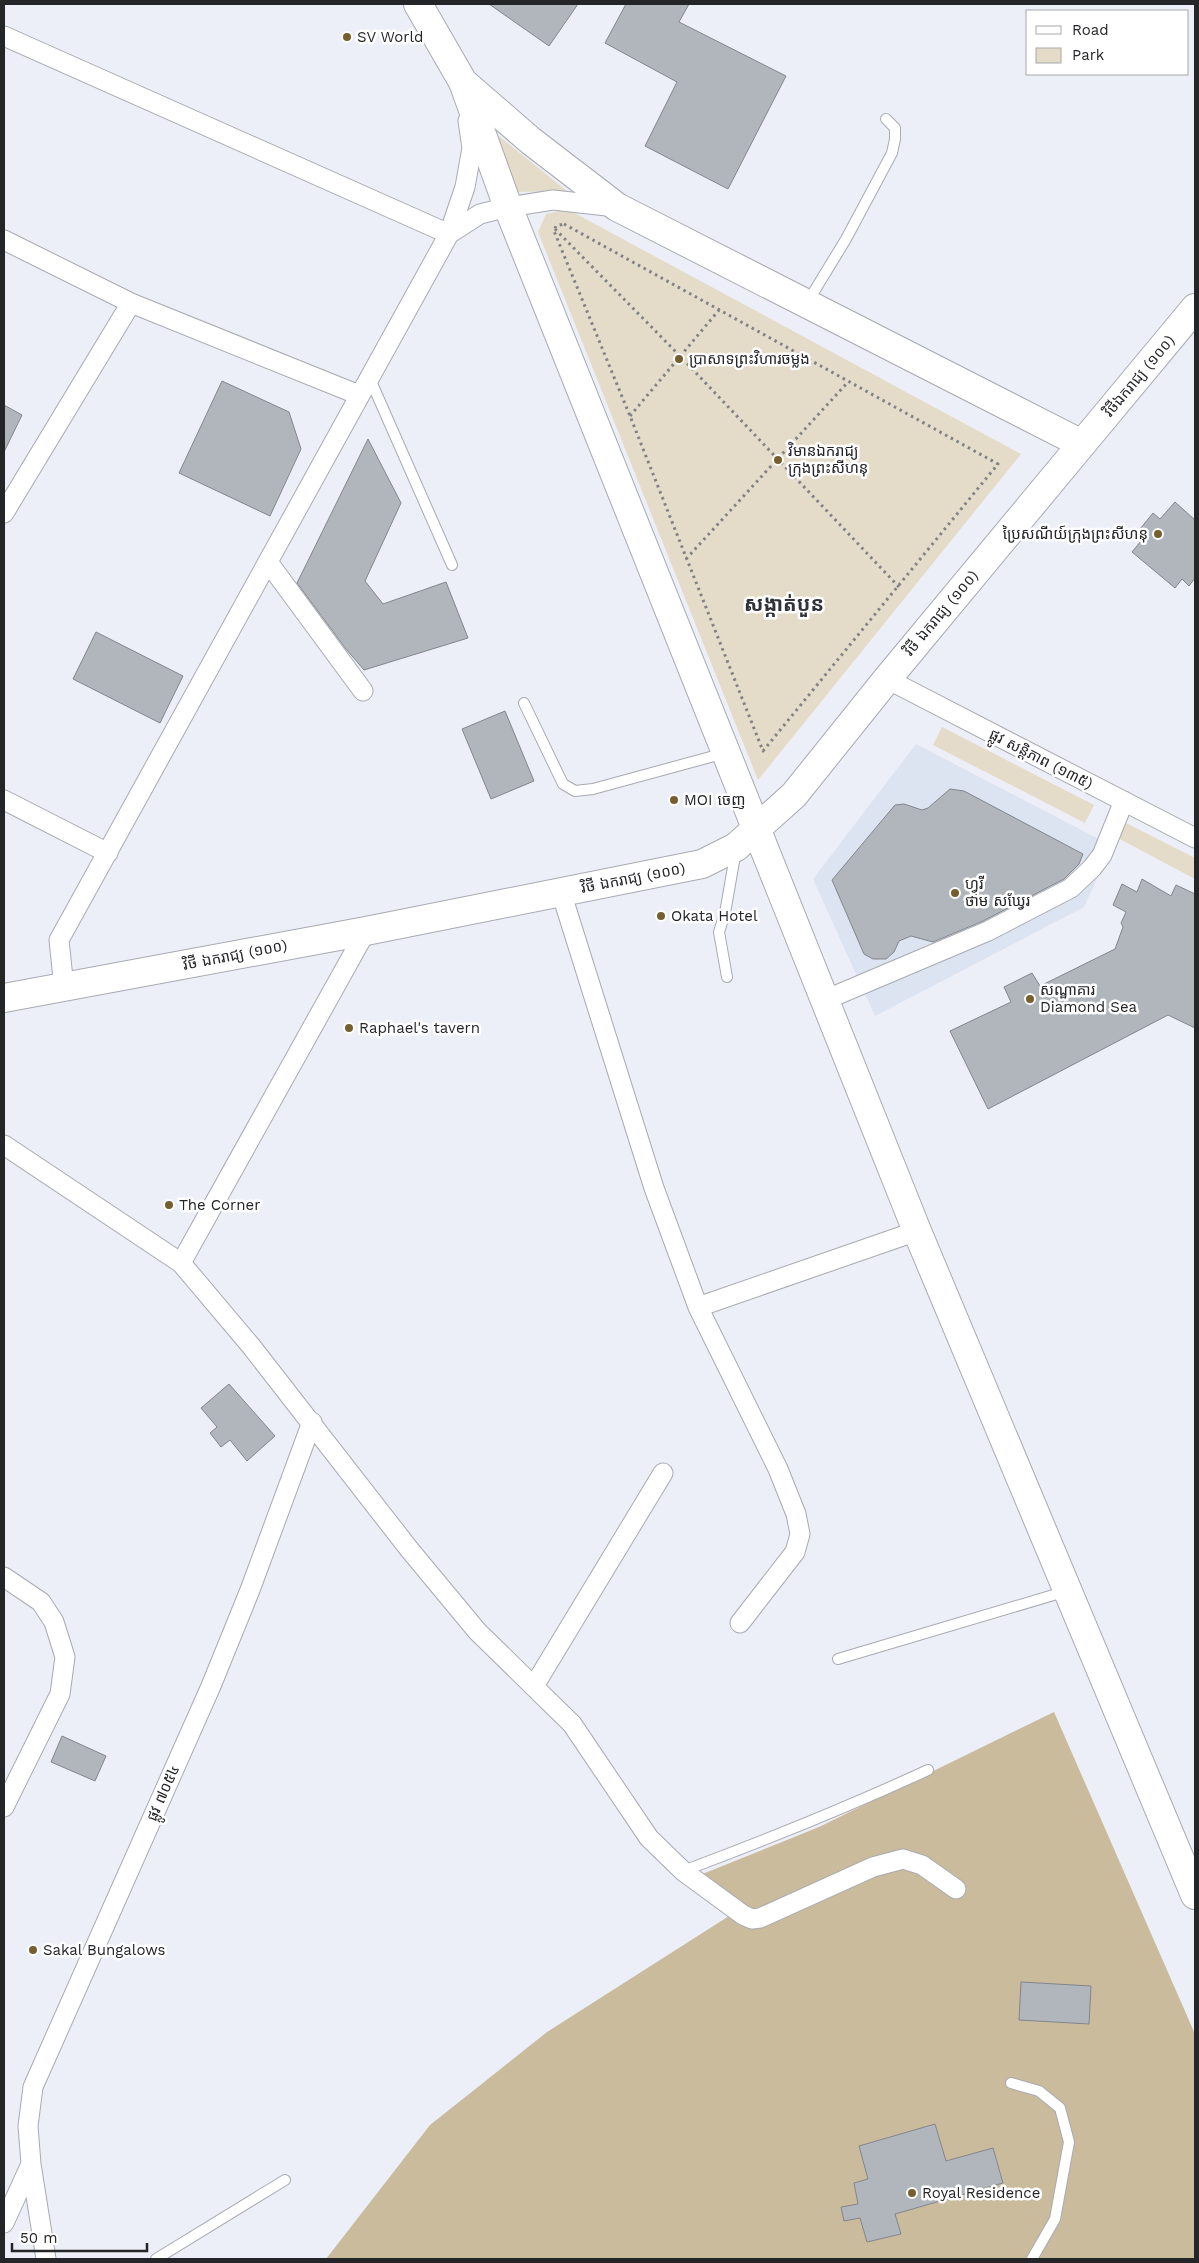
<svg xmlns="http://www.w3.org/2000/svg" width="1199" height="2263" viewBox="0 0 1199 2263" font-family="'Work Sans','Noto Sans Khmer',sans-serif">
<rect width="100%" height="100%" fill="#eceff7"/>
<path fill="#dce3f1" d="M 916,744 L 1112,846 L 1084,907 L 875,1016 L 813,879 Z"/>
<path fill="#e4dbc8" d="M 490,129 L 567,191 L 515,192 Z
M 567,209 L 1021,454 L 758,780 L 538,232 L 546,214 Z
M 942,727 L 1094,805 L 1085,823 L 933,745 Z
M 1122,821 L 1195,858 L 1195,879 L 1114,836 Z"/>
<path fill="#cabb9d" d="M 1054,1712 L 1195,2034 L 1195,2259 L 326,2259 L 430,2125 L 547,2032 L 729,1916 L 690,1879 L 819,1827 Z"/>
<path fill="#b1b5bc" stroke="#82868c" d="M 489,4 L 578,4 L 549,46 Z
M 626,4 L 689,4 L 679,22 L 786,76 L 728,189 L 645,146 L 677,82 L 605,43 Z
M 222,381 L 289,412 L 301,449 L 270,516 L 179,473 Z
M 4,405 L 22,415 L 4,452 Z
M 368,439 L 401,503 L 365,581 L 383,604 L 446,582 L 468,638 L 364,670 L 346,649 L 297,583 Z
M 1175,502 L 1195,520 L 1195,578 L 1189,586 L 1182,579 L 1175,588 L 1132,552 L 1146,535 L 1140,529 L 1153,513 L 1160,519 Z
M 96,632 L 183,676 L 160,723 L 73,679 Z
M 505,711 L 534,781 L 491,799 L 462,729 Z
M 950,789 L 964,791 L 1083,854 L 1079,864 L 1064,879 L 983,921 L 933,942 L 911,936 L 899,941 L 894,952 L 886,959 L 873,959 L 864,954 L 832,880 L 895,805 L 904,804 L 922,810 L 928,808 Z
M 1142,879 L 1171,896 L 1176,885 L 1195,894 L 1195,1028 L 1168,1015 L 988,1109 L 950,1031 L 1011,1002 L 1004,987 L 1032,973 L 1040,986 L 1115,949 L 1123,927 L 1121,923 L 1126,912 L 1113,905 L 1122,884 L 1137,892 Z
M 229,1384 L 275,1436 L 247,1461 L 230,1440 L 221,1447 L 210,1433 L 217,1427 L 201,1408 Z
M 62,1736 L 106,1756 L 95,1781 L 51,1762 Z
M 1021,1982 L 1091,1986 L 1089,2024 L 1019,2020 Z
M 935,2124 L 946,2161 L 993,2148 L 1003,2183 L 895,2214 L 901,2234 L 867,2242 L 860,2218 L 844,2221 L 841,2207 L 858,2204 L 854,2183 L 868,2179 L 859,2146 Z"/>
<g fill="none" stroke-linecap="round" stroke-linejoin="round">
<defs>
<path id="lane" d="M 807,303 L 846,239 L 892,153 L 895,139 L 895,128 L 886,119
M 370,379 L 452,565
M 524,703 L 563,784 L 575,791 L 593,789 L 725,753
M 727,977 L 719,932 L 725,913 L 736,850
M 838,1659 L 1067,1591
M 683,1871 C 766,1840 848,1807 928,1770
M 1011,2083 L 1039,2091 L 1060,2108 L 1069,2142 L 1055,2219 L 1032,2259
M 156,2259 L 285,2180"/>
<path id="street" d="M 4,36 L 449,234 L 480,214 L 508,207 L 553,200 L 616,207
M 4,240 L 131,303 L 359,395
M 4,513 L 131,303
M 268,562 L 363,691
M 887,679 L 1195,838
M 4,800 L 108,853
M 561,892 L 654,1188 L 698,1307 L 778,1469 L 796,1514 L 800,1534 L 795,1552 L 740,1623
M 64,988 L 59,940 L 449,234 L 465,187 L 472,148 L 468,121
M 825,1000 L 988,931 L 1071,888 L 1092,868 L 1102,855 L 1124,801
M 4,1145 L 181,1263 L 251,1346 L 409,1549 L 477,1631 L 572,1724 L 649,1838 L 683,1871 L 743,1915 L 752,1919 L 760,1918 L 873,1867 L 903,1859 L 922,1865 L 956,1889
M 181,1263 L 366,931
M 698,1307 L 917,1231
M 4,1577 L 41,1602 L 54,1622 L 65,1657 L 60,1694 L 4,1807
M 534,1686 L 663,1473
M 4,2223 L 31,2164
M 46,2259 L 31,2164 L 28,2126 L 33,2087 L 211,1686 L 250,1590 L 312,1422"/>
<path id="secondary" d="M 463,82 L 508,207 L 917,1231 L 1195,1895
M 4,998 L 366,931 L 702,864 L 736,847 L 794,795 L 887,679 L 1082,444"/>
<path id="primary" d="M 418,4 L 463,82 L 531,141 L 617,207 L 1082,444 L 1195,308"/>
</defs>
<use href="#lane" stroke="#a7aab1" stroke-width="12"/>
<use href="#street" stroke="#a7aab1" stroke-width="21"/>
<use href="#secondary" stroke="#a7aab1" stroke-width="30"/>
<use href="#primary" stroke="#a7aab1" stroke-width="30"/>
<path stroke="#808287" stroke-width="3" stroke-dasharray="2.5 4" stroke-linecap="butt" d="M 564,224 L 998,464 L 763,751 L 630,416 L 554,231 L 556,226 Z
M 555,229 L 680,356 L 899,587
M 630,416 L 719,310
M 686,559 L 848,382"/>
<use href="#lane" stroke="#fff" stroke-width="10"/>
<use href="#street" stroke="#fff" stroke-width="19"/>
<use href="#secondary" stroke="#fff" stroke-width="28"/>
<use href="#primary" stroke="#fff" stroke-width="28"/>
</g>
<g fill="#755f2e" stroke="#fff" stroke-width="2">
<circle cx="347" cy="37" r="5"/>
<circle cx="679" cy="359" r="5"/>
<circle cx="778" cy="460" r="5"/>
<circle cx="1158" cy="534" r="5"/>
<circle cx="674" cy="800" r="5"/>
<circle cx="955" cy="893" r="5"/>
<circle cx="661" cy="916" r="5"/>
<circle cx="1030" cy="999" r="5"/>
<circle cx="349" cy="1028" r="5"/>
<circle cx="169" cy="1205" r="5"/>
<circle cx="33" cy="1950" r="5"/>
<circle cx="912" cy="2193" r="5"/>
</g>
<g text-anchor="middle" stroke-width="5" stroke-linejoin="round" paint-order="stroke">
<g font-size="15" fill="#242528" stroke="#fff" text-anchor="start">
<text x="357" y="42">SV World</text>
<text x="689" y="364">ប្រាសាទព្រះវិហារចម្លង</text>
<text x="788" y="456">វិមានឯករាជ្យ<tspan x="788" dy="17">ក្រុងព្រះសីហនុ</tspan></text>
<text x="1148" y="539" text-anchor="end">ប្រៃសណីយ៍ក្រុងព្រះសីហនុ</text>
<text x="684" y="805">MOI ចេញ</text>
<text x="965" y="889">ហ្វូរី<tspan x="965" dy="17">ថាម សឃ្វែរ</tspan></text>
<text x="671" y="921">Okata Hotel</text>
<text x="1040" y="995">សណ្ឋាគារ<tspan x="1040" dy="17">Diamond Sea</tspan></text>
<text x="359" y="1033">Raphael's tavern</text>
<text x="179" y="1210">The Corner</text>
<text x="43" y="1955">Sakal Bungalows</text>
<text x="922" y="2198">Royal Residence</text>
</g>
<g font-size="15" fill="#242528" stroke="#fff">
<text transform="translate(1139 376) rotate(-50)" y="5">វិថីឯករាជ្យ (១០០)</text>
<text transform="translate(941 613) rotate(-50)" y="5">វិថី ឯករាជ្យ (១០០)</text>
<text transform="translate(1041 759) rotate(27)" y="5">ផ្លូវ សន្តិភាព (១៣៥)</text>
<text transform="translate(633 878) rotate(-11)" y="5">វិថី ឯករាជ្យ (១០០)</text>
<text transform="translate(235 955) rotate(-11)" y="5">វិថី ឯករាជ្យ (១០០)</text>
<text transform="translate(163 1793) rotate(-66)" y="5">ផ្លូវ ៧០៥៤</text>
</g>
<g font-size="20" font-weight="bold" fill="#2f3238" stroke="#fff">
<text x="784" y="611">សង្កាត់បួន</text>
</g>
</g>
<rect width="1199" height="2263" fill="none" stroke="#242528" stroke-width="10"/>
<rect x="1026" y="10" width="162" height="65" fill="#ffffff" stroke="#a7a8a9"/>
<rect x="1036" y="26" width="25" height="8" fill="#ffffff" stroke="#a7a8a9"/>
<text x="1072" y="35" font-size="15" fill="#242528">Road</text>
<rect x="1036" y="48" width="25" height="15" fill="#e4dbc8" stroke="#a7a8a9"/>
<text x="1072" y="60" font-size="15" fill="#242528">Park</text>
<path d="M12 2243v8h135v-8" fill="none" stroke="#242528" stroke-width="2.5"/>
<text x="20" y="2243" font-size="15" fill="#242528" stroke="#ffffff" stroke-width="4" paint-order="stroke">50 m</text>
</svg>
